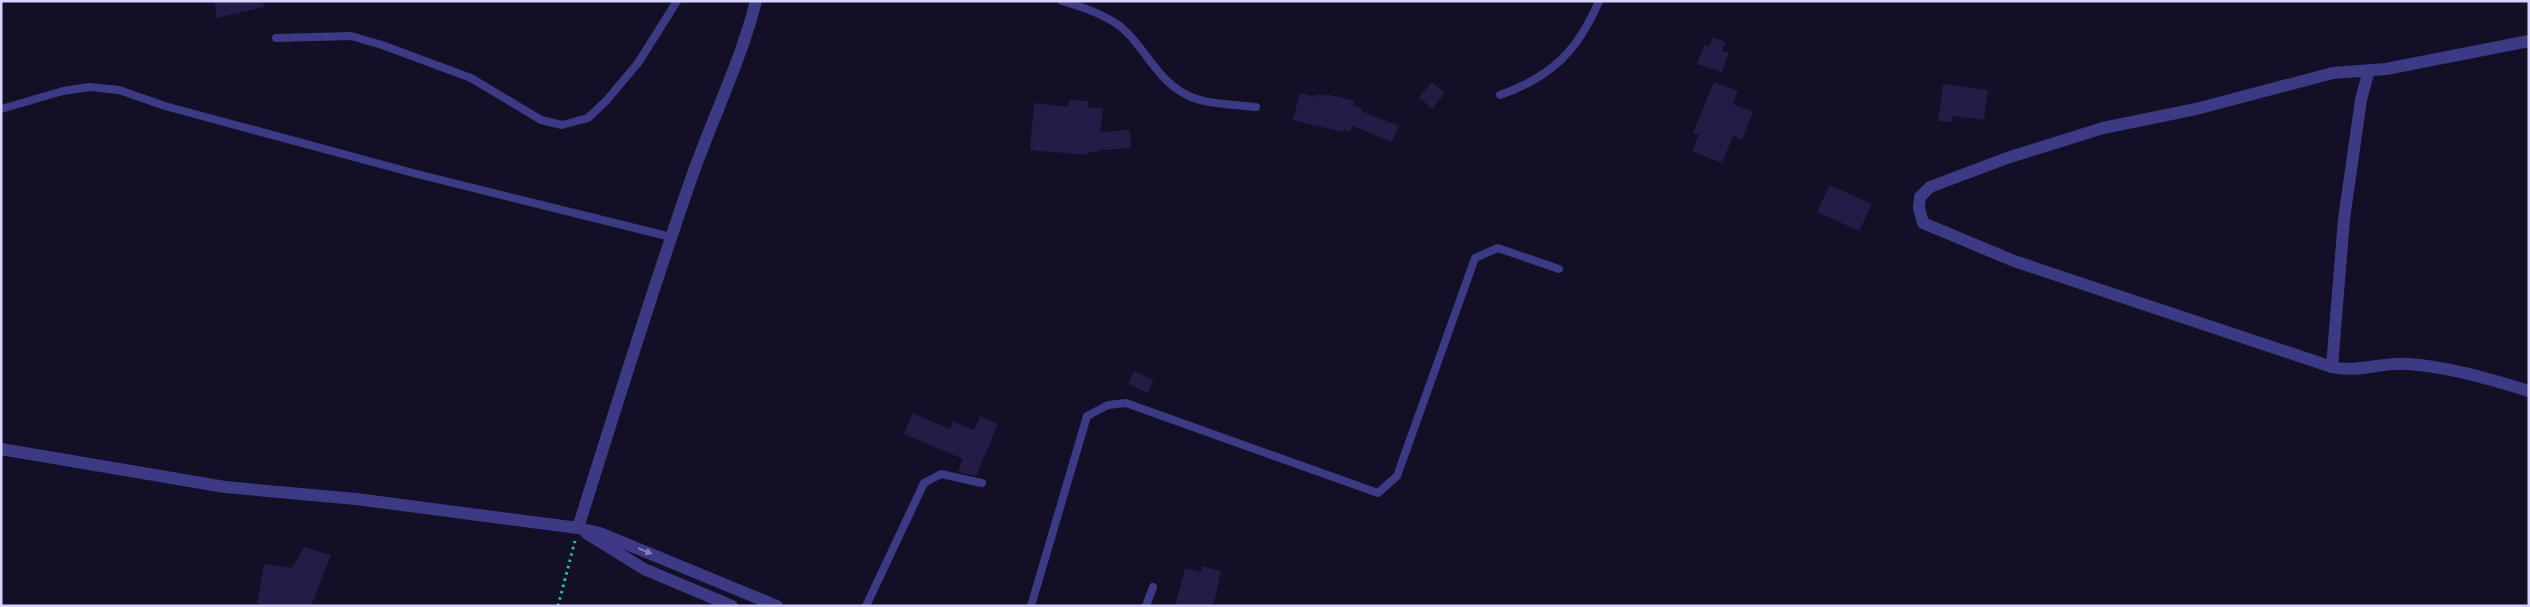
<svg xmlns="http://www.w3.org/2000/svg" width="2530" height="607" viewBox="0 0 2530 607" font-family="Rubik,sans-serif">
<rect width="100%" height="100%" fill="#130f26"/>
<path fill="#241b47" d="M 215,1 L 263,1 L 264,7 L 216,18 Z
M 1713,37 L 1726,42 L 1722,51 L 1729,53 L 1722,72 L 1697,64 L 1704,45 L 1709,47 Z
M 1432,82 L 1445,93 L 1432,109 L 1419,97 Z
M 1714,82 L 1738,91 L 1733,104 L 1753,112 L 1742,140 L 1733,136 L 1722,163 L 1692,151 L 1699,135 L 1693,133 Z
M 1943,84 L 1988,90 L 1984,120 L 1953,116 L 1952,122 L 1938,121 Z
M 1300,93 L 1315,97 L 1315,94 L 1326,96 L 1326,94 L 1355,101 L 1354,106 L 1362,108 L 1361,111 L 1399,126 L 1392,142 L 1352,126 L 1350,131 L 1344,130 L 1343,132 L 1293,120 Z
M 1069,100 L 1088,101 L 1088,107 L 1103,109 L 1100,132 L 1130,130 L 1131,148 L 1099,150 L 1098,153 L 1088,152 L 1088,155 L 1030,150 L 1034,103 L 1068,107 Z
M 1830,185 L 1872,204 L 1859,231 L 1817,212 Z
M 1134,371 L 1153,380 L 1148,393 L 1128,384 Z
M 913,413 L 950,429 L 953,421 L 974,430 L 980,416 L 998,424 L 976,476 L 958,472 L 963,459 L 904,434 Z
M 304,547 L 331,555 L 311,606 L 265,606 L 257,603 L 264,564 L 292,568 Z
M 1202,566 L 1221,571 L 1213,606 L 1175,606 L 1185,568 L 1201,572 Z"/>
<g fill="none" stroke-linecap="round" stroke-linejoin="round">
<path stroke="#2fb8b0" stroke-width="3" stroke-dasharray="2.5 4" stroke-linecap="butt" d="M 558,606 L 575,541"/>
<path stroke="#3d3a85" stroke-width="8" d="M 1062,1 C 1082,7 1104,14 1121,27 C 1145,47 1156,79 1185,94 C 1205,105 1233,104 1256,107
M 276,38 L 351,36 L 382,45 L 471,78 L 541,120 L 562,125 L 588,118 L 606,101 L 638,63 L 677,1
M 1500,95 C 1551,77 1578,51 1599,1
M 1,109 L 63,91 L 89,87 L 119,90 L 165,106 L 417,174 L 671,237
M 866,606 L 924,483 L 941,474 L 982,483
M 1031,606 L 1087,416 L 1108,405 L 1126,403 L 1378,493 L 1397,476 L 1475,258 L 1498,248 L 1559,269
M 1146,606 L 1153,587"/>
<path stroke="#3d3a85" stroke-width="12" d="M 2529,41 L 2386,69 L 2333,73 L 2196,109 L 2103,128 L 2007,158 L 1930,187 L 1920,197 L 1919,208 L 1923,223 L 2014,261 L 2332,367 C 2360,373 2381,362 2408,364 C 2450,367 2489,379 2529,391
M 2332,367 L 2344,219 L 2361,100 L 2369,70
M 1,449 L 225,487 L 356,499 L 578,528 L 600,533 L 777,606
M 578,528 C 614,413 650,297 690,182 C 711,121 740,64 756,1
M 586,533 L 644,569 L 732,606"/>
</g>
<defs><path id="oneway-solid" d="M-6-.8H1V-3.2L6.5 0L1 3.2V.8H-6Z" transform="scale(1.25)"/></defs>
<use fill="#837fbc" href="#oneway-solid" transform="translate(645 551) rotate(22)"/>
<rect width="2530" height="607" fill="none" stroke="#d9d4ff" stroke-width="5"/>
</svg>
